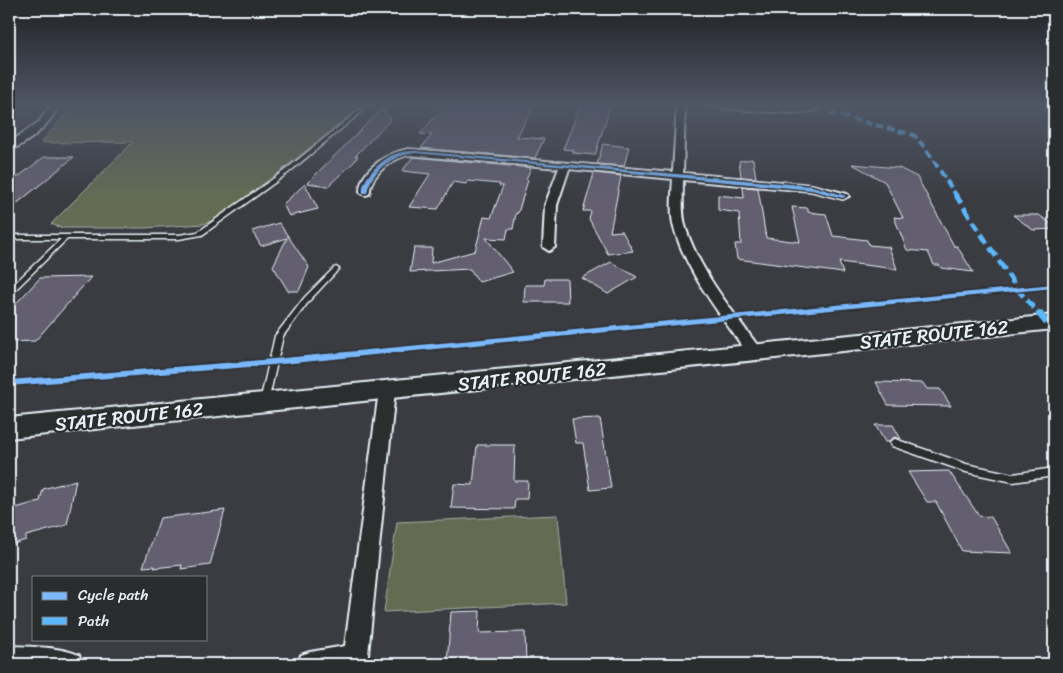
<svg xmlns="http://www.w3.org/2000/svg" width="1063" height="673" viewBox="0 0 1063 673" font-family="Sriracha,sans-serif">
<rect width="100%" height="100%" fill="#3b3c42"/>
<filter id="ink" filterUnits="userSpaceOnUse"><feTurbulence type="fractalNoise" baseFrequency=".02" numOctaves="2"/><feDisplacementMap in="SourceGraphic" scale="10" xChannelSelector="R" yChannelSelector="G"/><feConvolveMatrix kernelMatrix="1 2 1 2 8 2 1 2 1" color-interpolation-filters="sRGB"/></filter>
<g filter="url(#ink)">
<path fill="#646c52" stroke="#a6aea5" d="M 74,104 L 364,104 L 225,216 L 203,224 L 145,228 L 62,228 L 51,224 L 133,142 L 41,143 Z
M 558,515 L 566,603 L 384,612 L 397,522 Z"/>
<path fill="#645f71" stroke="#e8f1f8" d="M 446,104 L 535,104 L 517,137 L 544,139 L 535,158 L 421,148 L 432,135 L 420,134 Z
M 581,104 L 611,104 L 595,155 L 573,153 L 574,150 L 563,149 Z
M 382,109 L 391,119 L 355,156 L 358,156 L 354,162 L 328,186 L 307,183 Z
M 603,144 L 629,147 L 624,166 L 597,164 Z
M 44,157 L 74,157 L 9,210 L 9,184 Z
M 413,157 L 531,168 L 526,179 L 528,180 L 518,213 L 516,213 L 513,229 L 508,229 L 506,239 L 486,238 L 513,272 L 479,282 L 470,269 L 410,272 L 414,248 L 432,248 L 431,263 L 475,251 L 484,217 L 491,218 L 503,186 L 499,186 L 500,184 L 468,181 L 466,184 L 453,182 L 438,209 L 409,207 L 430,174 L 402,171 Z
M 753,159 L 756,178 L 741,177 L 739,161 Z
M 852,164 L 899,168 L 917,177 L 954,246 L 957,246 L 973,272 L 941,268 L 939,265 L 934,265 L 928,252 L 907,250 L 894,217 L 903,218 L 885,182 Z
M 594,173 L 621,176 L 610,232 L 622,231 L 633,251 L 608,254 L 589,219 L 591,211 L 583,211 Z
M 305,184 L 318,209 L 289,216 L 283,204 Z
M 743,187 L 758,188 L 766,238 L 800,242 L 792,207 L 808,208 L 808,212 L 826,214 L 833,236 L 867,240 L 869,245 L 889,247 L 897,269 L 839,262 L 843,273 L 737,259 L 735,244 L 741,244 L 739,213 L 718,210 L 718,195 L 744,198 Z
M 1013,215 L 1039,215 L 1054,226 L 1054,229 L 1033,230 Z
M 279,223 L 309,267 L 299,291 L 288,291 L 273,266 L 287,238 L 261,246 L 252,231 Z
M 611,262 L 637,277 L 608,294 L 582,278 Z
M 91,277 L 35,341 L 9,342 L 9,311 L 40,278 Z
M 545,279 L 567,279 L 568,302 L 524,302 L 525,285 L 544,285 Z
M 876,382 L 923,383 L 927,389 L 940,389 L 951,406 L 888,405 Z
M 600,418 L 611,488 L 590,490 L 583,443 L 576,443 L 572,419 Z
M 875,425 L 893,425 L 901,439 L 894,437 L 888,442 L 885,442 Z
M 477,445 L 515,445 L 514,481 L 528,481 L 527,499 L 515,499 L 514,509 L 451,508 L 454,484 L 473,485 Z
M 949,471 L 979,516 L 991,517 L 1012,553 L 962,551 L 936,502 L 927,502 L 908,472 Z
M 76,480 L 67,525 L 26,536 L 26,540 L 9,545 L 9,510 L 40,501 L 43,489 Z
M 225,510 L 210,565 L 181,569 L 182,565 L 154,568 L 155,566 L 143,567 L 160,518 Z
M 480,611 L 479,633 L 525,632 L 526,664 L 447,664 L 451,612 Z"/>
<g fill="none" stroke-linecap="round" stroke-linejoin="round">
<defs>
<path id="lane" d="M 367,104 L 371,104 L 288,173 L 202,235 L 179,239 L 67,239 L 11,294 L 9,295 L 9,289 L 61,239 L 9,239 L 9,235 L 179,235 L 198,232 L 284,171 Z
M 336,267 L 339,269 L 338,270 L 309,301 L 283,336 L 268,402 L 267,404 L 261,404 L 260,402 L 275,336 L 305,297 L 334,268 Z
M 895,439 L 966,464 L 1013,474 L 1054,468 L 1054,476 L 1013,482 L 966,472 L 892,446 L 890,443 L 892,440 Z"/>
<path id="street" d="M 51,104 L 59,104 C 52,122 28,145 9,150 L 9,143 L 39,122 Z
M 677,104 L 685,104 L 683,173 L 812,185 L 847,194 L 849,196 L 843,199 L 812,191 L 683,180 C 683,196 681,214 686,229 C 701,274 733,311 760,349 L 763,353 L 760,357 L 755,358 L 750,357 C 723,318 687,274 674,228 C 670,213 672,195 673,179 L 569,169 L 557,205 L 555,247 L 549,251 L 543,247 L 545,205 L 559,168 L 408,155 C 394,158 379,169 372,182 C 370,186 370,191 369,194 L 365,195 L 360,192 C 360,169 388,153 408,149 L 673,172 Z
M 707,104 C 736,101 765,106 794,107 C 803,108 815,103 821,108 C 808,118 731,108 711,107 Z
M 387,385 L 393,387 L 395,391 L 367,664 L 298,664 L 301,655 L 310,652 L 345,646 L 379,391 L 381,387 Z
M 9,646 C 33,647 56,646 79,655 L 82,664 L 9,664 Z"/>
<path id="secondary" d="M 1054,315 L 1054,329 L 9,438 L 9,418 Z"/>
</defs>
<use href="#lane" stroke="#e8f1f8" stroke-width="3"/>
<use href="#street" stroke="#e8f1f8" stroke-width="4"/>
<use href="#secondary" stroke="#e8f1f8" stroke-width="4"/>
<use href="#lane" fill="#2a2d2e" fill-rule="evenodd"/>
<use href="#street" fill="#2a2d2e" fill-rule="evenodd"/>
<use href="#secondary" fill="#2a2d2e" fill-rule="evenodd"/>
<path stroke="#5cb8fa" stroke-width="4" stroke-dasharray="8 4" stroke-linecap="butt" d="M 829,113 L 914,135 L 926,149 L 956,195"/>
<path stroke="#5cb8fa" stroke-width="5" stroke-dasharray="11 5" stroke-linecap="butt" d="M 955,194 L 1018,290 L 1040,315"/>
<path stroke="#5cb8fa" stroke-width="7" stroke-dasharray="14 7" stroke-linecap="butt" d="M 1039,313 L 1047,323"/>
<defs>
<path id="cycleway" d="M 415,151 L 812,186 L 846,196 L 843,198 L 812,190 L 415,153 C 392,155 371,171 367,193 L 363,193 C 360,179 382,159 395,154 C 401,152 408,151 415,151 Z
M 1054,284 L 1054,288 L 273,365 L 9,386 L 9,380 L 273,359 Z"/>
</defs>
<use href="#cycleway" stroke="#2a2d2e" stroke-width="3"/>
<use href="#cycleway" fill="#7ab7fb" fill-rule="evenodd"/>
</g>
</g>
<linearGradient id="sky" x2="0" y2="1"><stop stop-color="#202124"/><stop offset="0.53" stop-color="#4f5665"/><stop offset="1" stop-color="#4f5665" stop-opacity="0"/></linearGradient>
<rect width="1063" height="198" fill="url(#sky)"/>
<g text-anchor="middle" stroke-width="4.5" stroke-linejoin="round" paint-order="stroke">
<g font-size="19" fill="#e8f1f8" stroke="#2a2d2e">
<text transform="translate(934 334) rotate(-6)" y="7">STATE ROUTE 162</text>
<text transform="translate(532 376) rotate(-6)" y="7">STATE ROUTE 162</text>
<text transform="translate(129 416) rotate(-6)" y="7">STATE ROUTE 162</text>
</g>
</g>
<rect width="1063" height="673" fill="none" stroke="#2a2d2e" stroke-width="30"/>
<rect x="15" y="15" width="1033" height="643" fill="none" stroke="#e8f1f8" stroke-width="2" filter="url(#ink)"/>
<rect x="32" y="576" width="175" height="65" fill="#2a2d2e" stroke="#767b7f"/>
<rect x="42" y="592" width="25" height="8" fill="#7ab7fb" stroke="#767b7f"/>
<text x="78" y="600" font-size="15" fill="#e8f1f8">Cycle path</text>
<rect x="42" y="617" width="25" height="8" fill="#5cb8fa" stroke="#767b7f"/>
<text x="78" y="626" font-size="15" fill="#e8f1f8">Path</text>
</svg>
